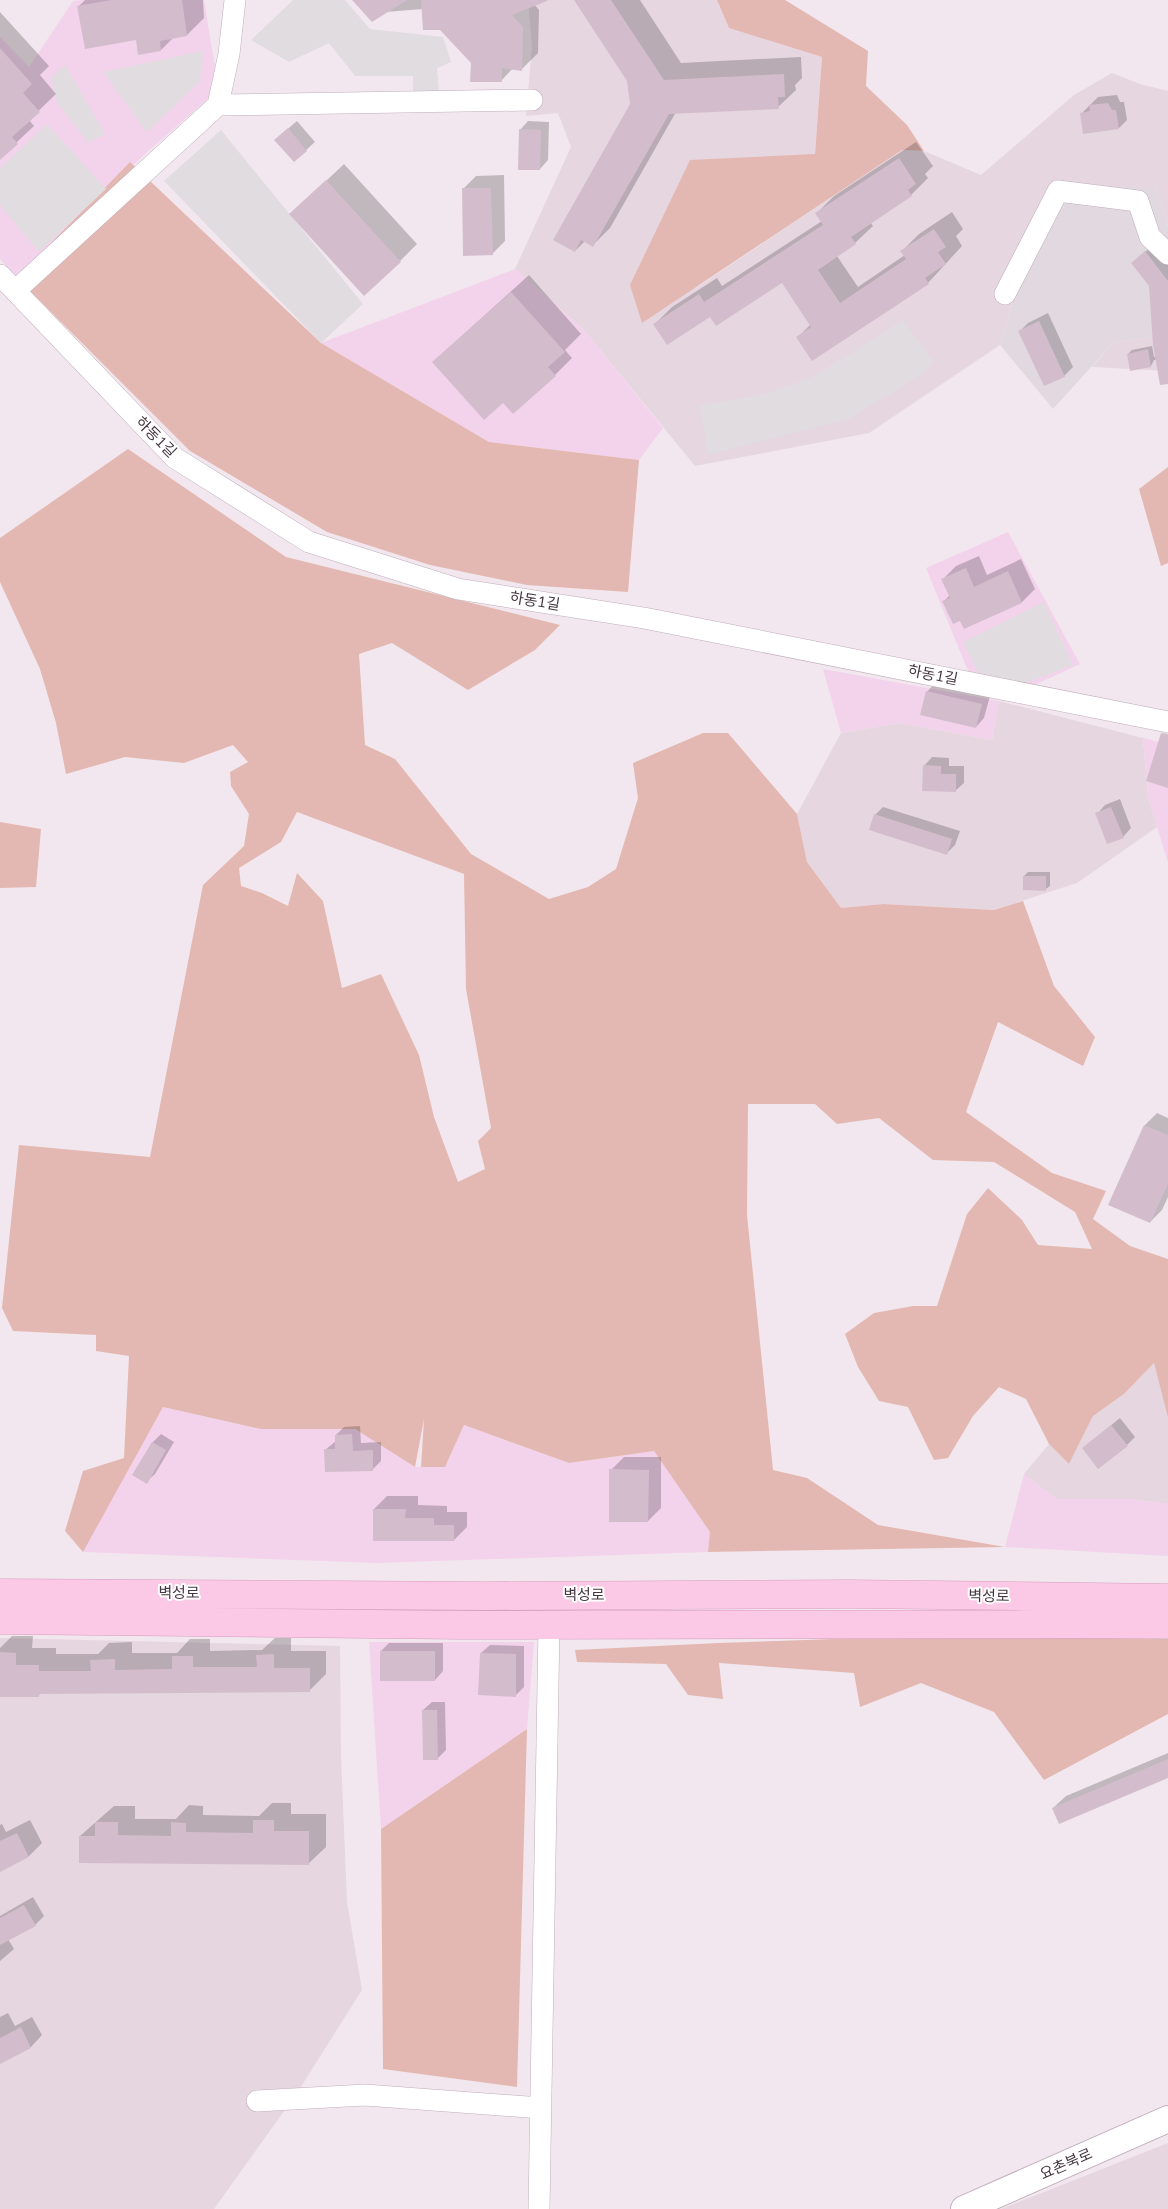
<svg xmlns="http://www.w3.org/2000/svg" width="1168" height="2209" viewBox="0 0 1168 2209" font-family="Mulish,'Noto Sans KR',sans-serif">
<rect width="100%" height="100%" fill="#f2e7ee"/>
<path fill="#e6d6e0" d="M 528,0 L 717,0 L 729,28 L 822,57 L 815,154 L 696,288 L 902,150 L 924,151 L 981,175 L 1074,95 L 1112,73 L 1140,84 L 1168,91 L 1168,227 L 1155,187 L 1047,187 L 1000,345 L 869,433 L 695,466 L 583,329 L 515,269 L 571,147 L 558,113 L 526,116 L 532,46 Z
M 1168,334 L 1168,371 L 1092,367 L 1113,343 Z
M 999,701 L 1143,738 L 1148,797 L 1157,827 L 1077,883 L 994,910 L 883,904 L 841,908 L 807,862 L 797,814 L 841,733 L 900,723 L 992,740 Z
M 1154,1363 L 1168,1418 L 1168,1504 L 1129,1499 L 1056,1499 L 1024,1474 L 1049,1444 L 1069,1464 L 1093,1416 L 1124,1394 Z
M 0,1638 L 340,1646 L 341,1757 L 347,1902 L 362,1990 L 297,2093 L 214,2209 L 0,2209 Z
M 1168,2143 L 1168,2209 L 1001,2209 Z"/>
<path fill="#f3d3eb" d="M 82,0 L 204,0 L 215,67 L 209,98 L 146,153 L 17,278 L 0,259 L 0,37 L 29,67 L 73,1 Z
M 515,269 L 583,329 L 663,428 L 639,460 L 489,442 L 321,343 Z
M 1008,532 L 1080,664 L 1028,688 L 970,676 L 926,568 Z
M 823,669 L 999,701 L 992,740 L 900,723 L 841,733 Z
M 1143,738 L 1168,744 L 1168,863 L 1148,797 Z
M 163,1407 L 261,1429 L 355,1429 L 415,1467 L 445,1467 L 464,1425 L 569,1463 L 654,1451 L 711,1532 L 708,1552 L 377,1563 L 83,1552 L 86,1542 Z
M 1024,1474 L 1056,1499 L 1129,1499 L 1168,1504 L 1168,1556 L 1005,1547 Z
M 369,1642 L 534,1642 L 527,1729 L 381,1829 Z"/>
<path fill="#e2d9e0" d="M 1047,187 L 1155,187 L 1168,227 L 1168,334 L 1113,343 L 1053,409 L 1000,345 Z"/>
<path fill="#e4b8b2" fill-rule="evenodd" d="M 717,0 L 785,0 L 868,51 L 866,86 L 907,125 L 924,151 L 902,150 L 642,323 L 630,285 L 690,160 L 815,154 L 822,57 L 729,28 Z
M 130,162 L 321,343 L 489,442 L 639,460 L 628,592 L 527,585 L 430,565 L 327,532 L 190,451 L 17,278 Z
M 128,449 L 286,557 L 560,625 L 535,650 L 468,690 L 392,643 L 359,654 L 365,745 L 395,759 L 471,854 L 549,899 L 588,887 L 616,869 L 638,798 L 633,763 L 703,733 L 728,733 L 797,814 L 807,862 L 841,908 L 883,904 L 994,910 L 1023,901 L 1054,986 L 1095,1037 L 1083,1066 L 998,1022 L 966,1112 L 1052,1173 L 1106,1191 L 1093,1219 L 1130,1246 L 1168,1259 L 1168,1418 L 1154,1363 L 1124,1394 L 1093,1416 L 1069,1464 L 1049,1444 L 1026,1399 L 999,1387 L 973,1416 L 948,1458 L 934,1460 L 908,1407 L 879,1401 L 858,1367 L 845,1334 L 874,1313 L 913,1306 L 937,1306 L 967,1214 L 988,1188 L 1022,1220 L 1038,1245 L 1092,1249 L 1075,1212 L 994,1162 L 933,1160 L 879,1118 L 837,1124 L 815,1104 L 748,1104 L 747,1215 L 773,1470 L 807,1478 L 878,1525 L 1005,1547 L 708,1552 L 710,1532 L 654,1451 L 569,1463 L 464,1425 L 445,1467 L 421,1467 L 424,1419 L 415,1467 L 355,1429 L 261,1429 L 163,1407 L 83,1552 L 65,1531 L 83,1471 L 124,1458 L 129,1356 L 96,1351 L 96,1335 L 13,1331 L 2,1308 L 19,1145 L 150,1157 L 203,885 L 244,846 L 249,814 L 231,786 L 230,772 L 248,762 L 233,745 L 184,763 L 125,757 L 66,774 L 56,723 L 40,669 L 0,582 L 0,538 ZM 297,812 L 464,874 L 466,989 L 491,1128 L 478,1141 L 485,1169 L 458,1182 L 434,1117 L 419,1055 L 381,974 L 342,988 L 323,901 L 297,873 L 288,906 L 262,893 L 241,886 L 239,868 L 281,842 Z
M 1168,467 L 1168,563 L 1161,566 L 1139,489 Z
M 0,822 L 41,829 L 36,887 L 0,888 Z
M 919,1636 L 1168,1639 L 1168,1714 L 1044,1780 L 994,1712 L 921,1683 L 860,1707 L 854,1673 L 719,1663 L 723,1699 L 688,1695 L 666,1664 L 577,1662 L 575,1650 L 719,1643 Z
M 527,1729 L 517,2087 L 383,2069 L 381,1829 Z"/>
<path fill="#e1dce0" d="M 293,0 L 345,0 L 370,29 L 443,37 L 451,62 L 437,68 L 439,92 L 413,94 L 413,76 L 355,76 L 329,43 L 289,62 L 251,40 Z
M 203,51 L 200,81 L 147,132 L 103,72 Z
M 65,65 L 105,134 L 88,143 L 57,102 L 51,78 Z
M 47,124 L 106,189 L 39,252 L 0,205 L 0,168 Z
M 221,130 L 363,304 L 321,343 L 164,181 Z
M 903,320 L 934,363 L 918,377 L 848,419 L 708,455 L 700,405 L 762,395 L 813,377 Z
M 1044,602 L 1073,665 L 1023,684 L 980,677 L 963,642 Z"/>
<path fill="#0003" d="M 85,0 L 203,0 L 204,18 L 187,35 L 173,38 L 161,50 L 79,6 Z
M 354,0 L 532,0 L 531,1 L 539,10 L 538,53 L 522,69 L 513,68 L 501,81 L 472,63 L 423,9 L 386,12 Z
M 576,0 L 640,0 L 681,63 L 801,57 L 802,78 L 795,85 L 796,90 L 778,107 L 676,112 L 610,228 L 593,245 L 585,241 L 575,251 L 632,104 L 628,80 Z
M 0,12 L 49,66 L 40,75 L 56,94 L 29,120 L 34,126 L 0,158 Z
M 1117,95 L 1120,102 L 1124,102 L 1127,120 L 1119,128 L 1082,113 L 1098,97 Z
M 297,121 L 315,142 L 294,161 L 284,132 Z
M 528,121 L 549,122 L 548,160 L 540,169 L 520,130 Z
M 916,142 L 933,166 L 925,174 L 928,178 L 911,195 L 870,222 L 873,226 L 855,243 L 837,256 L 858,287 L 905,255 L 902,251 L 919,234 L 952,212 L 963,229 L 956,236 L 962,246 L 928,283 L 798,337 L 811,324 L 782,281 L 711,315 L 655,324 L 672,307 L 717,278 L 722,286 L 822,221 L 817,213 L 834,196 Z
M 344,164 L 417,244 L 400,261 L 291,214 Z
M 504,175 L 505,241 L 492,254 L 463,189 L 476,176 Z
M 1153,245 L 1168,264 L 1168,358 L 1154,360 L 1151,366 L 1128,354 L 1132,350 L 1152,346 L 1154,357 L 1156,357 L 1151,286 L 1133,263 Z
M 529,275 L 581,334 L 565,350 L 572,358 L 555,375 L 503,401 L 433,362 Z
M 1048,313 L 1073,367 L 1064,376 L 1020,331 L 1028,323 Z
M 979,556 L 987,575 L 1021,559 L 1035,589 L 1022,602 L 964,628 L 961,620 L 944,601 L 950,595 L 943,579 L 956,566 Z
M 935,683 L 990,696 L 984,718 L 976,727 L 927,692 Z
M 932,757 L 949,758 L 949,766 L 964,766 L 964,783 L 955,791 L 924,766 Z
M 1120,799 L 1131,828 L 1123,837 L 1097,814 L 1105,805 Z
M 883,807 L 960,831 L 955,845 L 947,853 L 875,815 Z
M 1028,872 L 1050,872 L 1050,886 L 1046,889 L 1024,876 Z
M 1157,1113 L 1168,1118 L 1168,1197 L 1162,1210 L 1150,1222 L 1110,1204 L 1145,1125 Z
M 1120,1418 L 1135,1437 L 1127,1445 L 1083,1448 Z
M 360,1426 L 361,1443 L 381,1442 L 381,1461 L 372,1470 L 325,1450 L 336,1441 L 336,1435 L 344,1427 Z
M 161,1434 L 174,1442 L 155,1474 L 146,1482 L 133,1475 L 153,1442 Z
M 624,1457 L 661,1457 L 661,1508 L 648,1521 L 611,1470 Z
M 387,1496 L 418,1496 L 418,1505 L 447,1506 L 447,1512 L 467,1512 L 467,1527 L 454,1540 L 374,1509 Z
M 12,1636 L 33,1636 L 32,1648 L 56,1648 L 56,1654 L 98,1654 L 109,1643 L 132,1642 L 132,1653 L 177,1653 L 190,1639 L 210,1639 L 210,1651 L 262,1650 L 275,1638 L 291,1638 L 291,1651 L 326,1651 L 326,1674 L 309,1691 L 42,1692 L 38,1696 L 0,1695 L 0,1648 Z
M 389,1643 L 443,1643 L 443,1671 L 435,1680 L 381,1651 Z
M 490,1645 L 524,1646 L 524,1687 L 515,1696 L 481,1653 Z
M 432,1702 L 445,1702 L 446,1750 L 437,1759 L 423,1710 Z
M 1168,1753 L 1168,1777 L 1053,1808 L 1066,1796 Z
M 272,1803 L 291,1803 L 291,1814 L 326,1814 L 326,1847 L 308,1864 L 80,1836 L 114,1806 L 135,1806 L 135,1819 L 176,1819 L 189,1805 L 203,1806 L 203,1815 L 259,1816 Z
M 30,1820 L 42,1843 L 29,1856 L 0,1871 L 0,1825 L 2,1824 L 6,1832 Z
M 33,1897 L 44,1916 L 35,1925 L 8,1939 L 14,1949 L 0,1961 L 0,1916 Z
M 8,2013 L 15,2026 L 32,2017 L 42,2035 L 31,2047 L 0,2063 L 0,2017 Z"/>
<path fill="#d3bdcd" d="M 111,0 L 182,0 L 187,36 L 160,41 L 161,51 L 138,55 L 136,40 L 85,49 L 77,6 Z
M 352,0 L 407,0 L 372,22 Z
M 421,0 L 547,0 L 547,1 L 512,15 L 523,27 L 522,71 L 502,68 L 502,82 L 470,82 L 471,63 L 440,30 L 423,30 Z
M 574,0 L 611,0 L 664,80 L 784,74 L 785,97 L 778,97 L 779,109 L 669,114 L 593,247 L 581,240 L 575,252 L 553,240 L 630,104 L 627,81 Z
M 0,48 L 32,84 L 23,93 L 40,112 L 12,137 L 18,144 L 0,160 Z
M 1108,103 L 1112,110 L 1116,110 L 1119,129 L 1083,134 L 1080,113 L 1090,111 L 1089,105 Z
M 288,128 L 307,151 L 294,162 L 274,140 Z
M 519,129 L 541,130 L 540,170 L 518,170 Z
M 899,158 L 916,184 L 908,190 L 912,196 L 851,237 L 856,244 L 818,270 L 840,303 L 906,259 L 900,251 L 934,229 L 946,247 L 938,252 L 946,264 L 925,278 L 929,284 L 812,361 L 796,337 L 811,327 L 782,283 L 716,326 L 710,317 L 667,345 L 653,324 L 699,294 L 704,302 L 823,225 L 815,213 Z
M 326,180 L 401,262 L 364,296 L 289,214 Z
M 462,188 L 491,188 L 493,255 L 463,256 Z
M 1145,251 L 1168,281 L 1168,384 L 1160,385 L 1153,345 L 1149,286 L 1131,263 Z
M 511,292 L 565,352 L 548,367 L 556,376 L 513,414 L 503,403 L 484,420 L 432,362 Z
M 1039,321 L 1065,377 L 1044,386 L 1018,331 Z
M 1148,349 L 1151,367 L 1130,371 L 1127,354 Z
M 966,568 L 974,587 L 1008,571 L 1022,603 L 964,629 L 960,621 L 953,624 L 942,601 L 950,598 L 941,579 Z
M 926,691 L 982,704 L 976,728 L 920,715 Z
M 1161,733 L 1168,734 L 1168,788 L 1146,781 Z
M 923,765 L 941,766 L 941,774 L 956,774 L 956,792 L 922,791 Z
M 1111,807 L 1124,838 L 1107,844 L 1095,813 Z
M 874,814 L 952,839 L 947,855 L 869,830 Z
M 1023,876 L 1046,876 L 1046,891 L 1023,890 Z
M 1144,1125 L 1168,1135 L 1168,1184 L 1150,1223 L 1108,1205 Z
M 1111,1425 L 1128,1446 L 1098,1469 L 1082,1448 Z
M 352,1434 L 353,1451 L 373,1450 L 373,1471 L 325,1472 L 324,1449 L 335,1449 L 335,1435 Z
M 152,1442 L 166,1450 L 147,1484 L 132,1475 Z
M 609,1469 L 649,1470 L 648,1522 L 609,1522 Z
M 373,1509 L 406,1509 L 405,1518 L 434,1518 L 434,1525 L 454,1525 L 454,1541 L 373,1541 Z
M 380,1651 L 435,1651 L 435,1681 L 380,1681 Z
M 0,1652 L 16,1653 L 16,1665 L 39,1665 L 39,1671 L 91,1671 L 90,1660 L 115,1659 L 115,1670 L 172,1669 L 172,1656 L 193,1656 L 193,1667 L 257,1667 L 256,1655 L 274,1654 L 274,1668 L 310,1668 L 310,1692 L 39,1694 L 39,1697 L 0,1697 Z
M 480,1653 L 516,1654 L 516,1697 L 478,1695 Z
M 422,1710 L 437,1710 L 438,1760 L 423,1760 Z
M 1168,1759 L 1168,1778 L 1059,1824 L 1052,1808 Z
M 253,1820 L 274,1820 L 274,1831 L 309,1831 L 309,1865 L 79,1863 L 79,1836 L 95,1836 L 95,1822 L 118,1822 L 118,1835 L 171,1836 L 171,1822 L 186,1823 L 186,1832 L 253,1833 Z
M 17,1833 L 29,1857 L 0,1872 L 0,1841 Z
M 24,1905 L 36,1926 L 0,1945 L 0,1918 Z
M 21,2027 L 31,2048 L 0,2064 L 0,2038 Z"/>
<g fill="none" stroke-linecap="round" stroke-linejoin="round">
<defs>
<path id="minor" d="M 218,105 L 229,54 L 235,0
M 0,275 L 175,458 L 309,542 L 458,589 L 644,618 L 1168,722
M 15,291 L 218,105 L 532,100
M 1005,294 L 1058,191 L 1138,201 L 1150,237 L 1168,254
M 257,2101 L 365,2095 L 541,2108
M 539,2209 L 549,1625"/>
<path id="tertiary" d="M 964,2209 L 1168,2119"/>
<path id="secondary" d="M 0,1593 L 487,1596 L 850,1594 L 1168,1598
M 0,1620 L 459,1625 L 1168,1624"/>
</defs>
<use href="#minor" stroke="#c0adba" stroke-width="22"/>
<use href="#tertiary" stroke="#c0adba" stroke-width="28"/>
<use href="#secondary" stroke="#d69ebf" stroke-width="29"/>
<use href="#minor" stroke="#fff" stroke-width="21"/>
<use href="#tertiary" stroke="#fff" stroke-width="26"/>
<use href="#secondary" stroke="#fbc8e6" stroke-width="28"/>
</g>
<g text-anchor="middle" stroke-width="4" stroke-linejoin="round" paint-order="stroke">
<g font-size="15" fill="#453741" stroke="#fff">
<text transform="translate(156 437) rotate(45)" y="5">하동1길</text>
<text transform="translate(535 601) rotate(9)" y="5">하동1길</text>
<text transform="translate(933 675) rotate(11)" y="5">하동1길</text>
<text x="179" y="1598">벽성로</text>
<text x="584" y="1600">벽성로</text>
<text transform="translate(989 1596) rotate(1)" y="5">벽성로</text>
<text transform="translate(1066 2164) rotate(-24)" y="5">요촌북로</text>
</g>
</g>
</svg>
